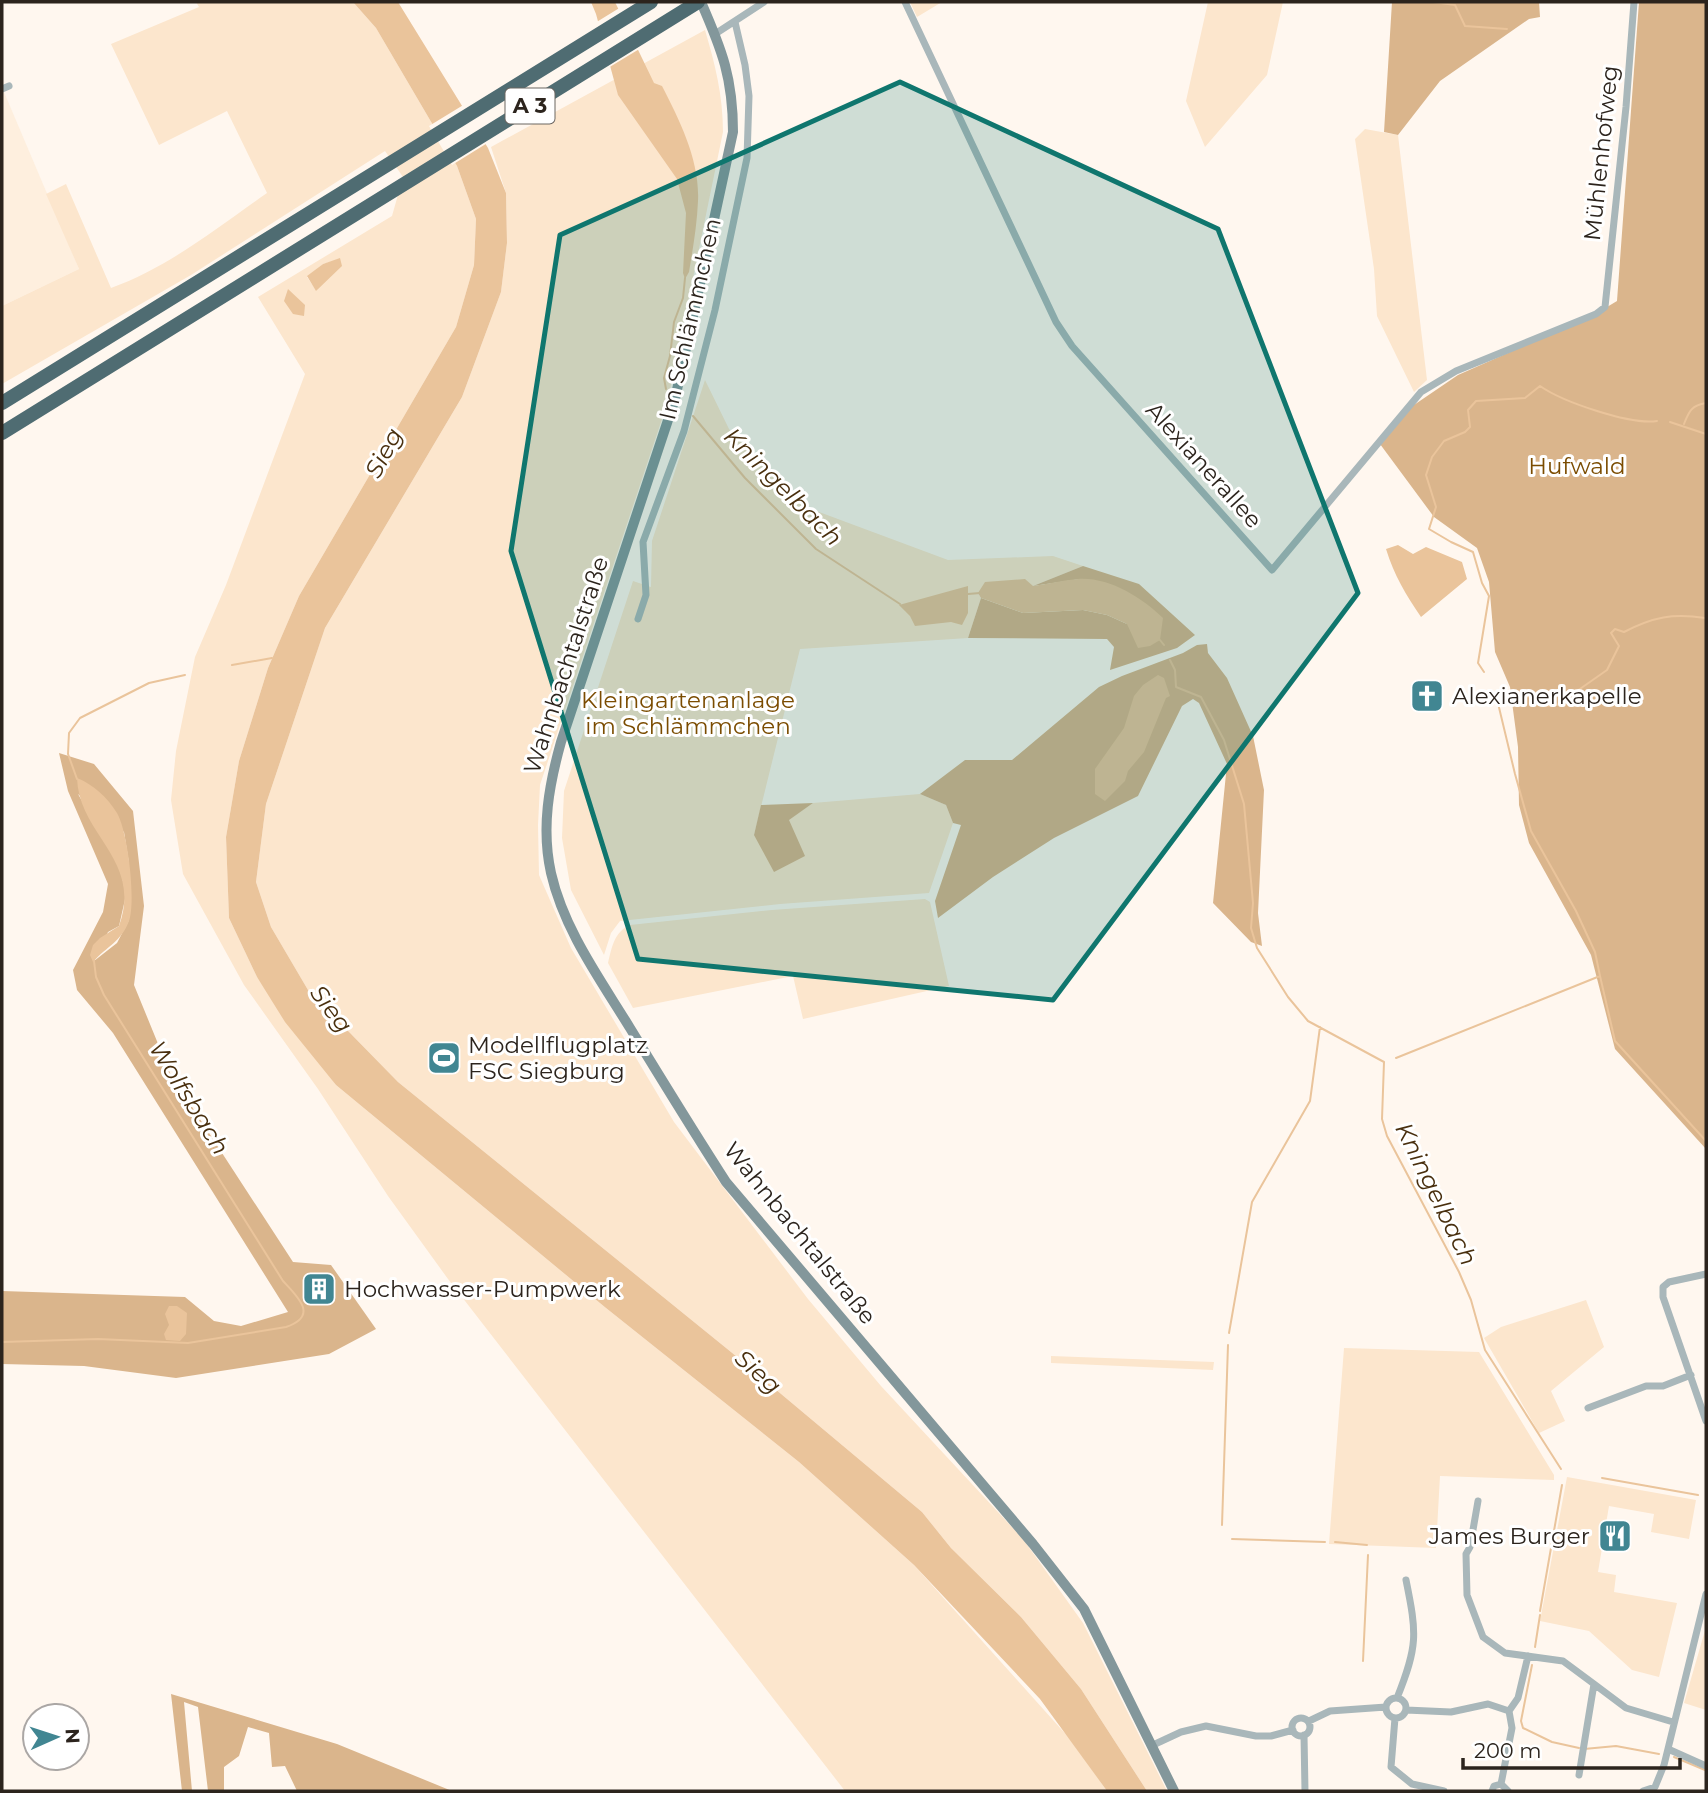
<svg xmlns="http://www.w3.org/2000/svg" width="1708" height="1793" viewBox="0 0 1708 1793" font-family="Montserrat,sans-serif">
<rect width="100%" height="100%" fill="#fff7ef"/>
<path fill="#feefde" d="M 4,92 L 79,269 L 2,306 L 2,93 Z"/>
<path fill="#fce6cd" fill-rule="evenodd" d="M 196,2 L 353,2 L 376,28 L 457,166 L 476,219 L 474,265 L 456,327 L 299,596 L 268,668 L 239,761 L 226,837 L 229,918 L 257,977 L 336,1085 L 606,1308 L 799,1462 L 914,1565 L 1070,1739 L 1107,1791 L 845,1791 L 448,1279 L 388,1196 L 318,1089 L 244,985 L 183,874 L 171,800 L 176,751 L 195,657 L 226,585 L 305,374 L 258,297 L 392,216 L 403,177 L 385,151 L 191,275 L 2,384 L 2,306 L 79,269 L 46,194 L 66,184 L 111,288 C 169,267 217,228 267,193 L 227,111 L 159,145 L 111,44 L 199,7 ZM 340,259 L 316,291 L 316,290 L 307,277 L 323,264 Z
M 910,2 L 942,2 L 917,17 Z
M 1208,2 L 1283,2 L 1267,75 L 1205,147 L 1186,101 Z
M 705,30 C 715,64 723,95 723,132 L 667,404 L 540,785 L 538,825 L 539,875 L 571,948 L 674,1122 L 808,1299 L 881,1386 L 1023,1539 L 1083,1623 L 1167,1791 L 1147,1791 L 1081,1689 L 1021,1617 L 951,1548 L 922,1512 L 731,1352 L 398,1082 L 308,990 L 271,927 L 256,882 L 266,804 L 325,628 L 462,397 L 501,292 L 507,243 L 506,193 L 491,147 Z
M 1365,129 L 1398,135 L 1427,380 L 1414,392 L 1377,316 L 1374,269 L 1355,139 Z
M 705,380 L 729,429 L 803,506 L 948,560 L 1053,556 L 1083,566 L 1033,586 L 978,593 L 981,598 L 968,638 L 800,649 L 754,835 L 789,819 L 813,803 L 920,794 L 946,805 L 953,823 L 929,893 L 780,904 L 620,921 L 611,933 L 604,955 L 571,890 L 562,838 L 564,791 L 633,581 L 651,587 L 652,541 Z
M 925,899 L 930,902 L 949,986 L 803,1019 L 793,976 L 633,1008 L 608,963 C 612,947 614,932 630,925 L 772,910 Z
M 1586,1300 L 1604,1347 L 1551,1391 L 1565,1421 L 1539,1433 L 1484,1338 L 1501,1327 Z
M 1344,1348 L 1479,1352 L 1554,1475 L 1554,1480 L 1440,1476 L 1436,1548 L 1329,1544 Z
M 1051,1356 L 1214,1362 L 1213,1370 L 1051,1363 Z
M 1567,1477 L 1696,1500 L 1689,1539 L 1651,1532 L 1654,1514 L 1609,1506 L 1598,1572 L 1616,1575 L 1614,1592 L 1677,1603 L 1659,1677 L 1632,1670 L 1589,1631 L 1540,1621 Z
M 1706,1627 L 1706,1710 L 1684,1703 Z"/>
<path fill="#dab58c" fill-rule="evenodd" d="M 1392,2 L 1539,2 L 1540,17 L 1529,19 L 1440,81 L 1398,135 L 1384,132 Z
M 1639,2 L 1706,2 L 1706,1149 L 1615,1049 L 1591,955 L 1529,843 L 1519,805 L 1518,747 L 1510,687 L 1495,652 L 1489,582 L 1477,548 L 1434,517 L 1380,444 L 1411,407 L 1458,375 L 1592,316 L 1617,301 Z
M 1083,566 L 1139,584 L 1195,635 L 1177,648 L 1110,670 L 1114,647 L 1107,639 L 968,638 L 981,598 L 1023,613 L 1083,610 L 1107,615 L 1127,624 L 1150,646 L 1080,579 L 1033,586 Z
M 1207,644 L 1208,653 L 1227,678 L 1253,736 L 1264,790 L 1258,913 L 1262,946 L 1251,942 L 1213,903 L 1227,764 L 1199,703 L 1193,699 L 1182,706 L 1138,796 L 1054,838 L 993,877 L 938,918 L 935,901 L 961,825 L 953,823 L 946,805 L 920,794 L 965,760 L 1012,760 L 1099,687 L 1122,676 L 1183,653 L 1197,645 Z
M 59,753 L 94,764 L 133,811 L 144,906 L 134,985 L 170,1073 L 293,1262 L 331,1265 L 376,1329 L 329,1354 L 176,1378 L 84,1366 L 2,1364 L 2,1291 L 185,1297 L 214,1321 L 241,1326 L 288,1312 L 113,1033 L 77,990 L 73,970 L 103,912 L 108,884 L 68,791 ZM 78,794 L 124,832 L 129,863 L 129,920 L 117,943 L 94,961 L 108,932 L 119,926 L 126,895 L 122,877 L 116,860 Z
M 813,803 L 789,820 L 805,856 L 774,872 L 754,835 L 761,805 Z
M 171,1694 L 337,1744 L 452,1791 L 297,1791 L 285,1766 L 272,1767 L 269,1733 L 248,1727 L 239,1756 L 224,1767 L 224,1791 L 208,1791 L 198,1707 L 184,1702 L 192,1791 L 182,1791 Z"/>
<path fill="#eac49b" d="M 353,2 L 398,2 L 488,148 L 506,193 L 507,243 L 501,292 L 462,397 L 325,628 L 266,804 L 256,882 L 271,927 L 308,990 L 398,1082 L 731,1352 L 922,1512 L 951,1548 L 1021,1617 L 1081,1689 L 1147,1791 L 1107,1791 L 1040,1699 L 914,1565 L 799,1462 L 606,1308 L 336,1085 L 285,1022 L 257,977 L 229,918 L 226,837 L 239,761 L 268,668 L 299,596 L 456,327 L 474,265 L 476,219 L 457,166 L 376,28 Z
M 591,2 L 615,2 L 654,83 L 662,86 C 680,121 700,161 698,201 C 697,225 693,248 689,272 L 685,279 L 683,273 L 686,213 L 677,179 L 618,95 L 596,14 Z
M 340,258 L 342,266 L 316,291 L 307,276 L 323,264 Z
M 288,289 L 305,305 L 304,316 L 293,314 L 284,301 Z
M 1398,545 L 1413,554 L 1426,547 L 1462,562 L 1467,579 L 1421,617 C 1406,595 1394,575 1386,549 Z
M 1025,579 L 1033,586 C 1048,584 1063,580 1078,579 C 1109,577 1141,597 1163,618 L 1160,640 L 1150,646 L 1138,648 L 1127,624 L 1107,615 L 1083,610 L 1023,613 L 981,598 L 978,593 L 985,582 Z
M 968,586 L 968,613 L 962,625 L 951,622 L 915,626 L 910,616 L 899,605 Z
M 1158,675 L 1164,678 L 1170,696 L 1166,698 L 1144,752 L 1128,771 L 1125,781 L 1105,801 L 1095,794 L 1095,769 L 1124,728 L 1134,696 L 1143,685 Z
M 77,778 C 94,785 107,797 117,813 C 128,832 136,901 129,921 C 121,942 107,946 93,962 L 90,955 L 93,945 L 100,938 L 119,926 C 143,859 79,836 77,778 Z
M 169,1306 L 177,1306 L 187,1313 L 186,1334 L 180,1341 L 166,1340 L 164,1334 L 169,1325 L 165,1314 Z"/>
<path fill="#fff7ef" d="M 621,7 L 641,48 L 608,68 L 595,23 Z
M 465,104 L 489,142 L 452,165 L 429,126 Z"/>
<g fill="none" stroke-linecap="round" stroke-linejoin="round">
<path stroke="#eac49b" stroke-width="2" d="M 1433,2 L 1455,5 L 1465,26 L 1507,29
M 666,389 L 664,378 L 670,356 L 674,322 L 683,298 L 685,278
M 693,416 L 745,478 L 816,549 L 900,604
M 1670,422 L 1706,434
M 1684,424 C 1689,411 1692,405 1706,403
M 968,594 L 980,593
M 1160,640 L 1164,645
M 1170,660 L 1175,670 L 1176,687 L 1201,697 L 1224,740 L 1244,804 L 1253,903 L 1251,928 L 1257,948 L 1288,997 L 1308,1021 L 1384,1062 L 1382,1119 L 1387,1136 L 1459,1272 L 1471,1300 L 1485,1350 L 1561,1469
M 232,665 L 272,658
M 1484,672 L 1478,663 L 1489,596 L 1482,583 L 1473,552 L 1451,542 L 1429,529 L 1436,507 L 1426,475 L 1432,457 L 1444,441 L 1465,432 L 1470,427 L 1468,410 L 1476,401 L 1525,398 L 1540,386 C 1563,402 1630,425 1657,421
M 1518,698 L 1533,696 L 1545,706 L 1557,705 L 1607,670 L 1619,646 L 1611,633 L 1615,629 L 1624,632 C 1653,617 1673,613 1705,618
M 77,779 L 68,754 L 69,733 L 80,718 L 149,683 L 185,675
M 1600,976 L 1615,1041 L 1706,1141
M 1396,1058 L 1600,976 L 1595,952 L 1576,911 L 1531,831 L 1515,774 L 1496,695
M 1229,1333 L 1252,1202 L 1310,1101 L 1320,1027
M 2,1342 L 98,1339 L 188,1343 L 286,1327 C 319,1316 298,1297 283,1281 L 104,995 L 96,977 L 94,961
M 1602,1478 L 1698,1495
M 1222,1525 L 1228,1345
M 1232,1539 L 1325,1542
M 1335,1542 L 1367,1545
M 1540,1611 L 1562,1485
M 1535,1647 L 1540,1615
M 1363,1661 L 1368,1555
M 1532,1665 L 1521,1721 L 1523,1728 L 1552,1742 L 1579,1748
M 1584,1749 L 1616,1746 L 1659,1754
M 1674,1757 L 1705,1770"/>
<path stroke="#a9b7ba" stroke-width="7" d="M 905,2 L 1056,322 L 1072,346 L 1272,570 L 1421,392 L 1456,371 L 1596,314 L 1605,307 L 1626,107 L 1634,2
M 715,34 L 764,2
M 2,89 L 9,86
M 638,619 L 646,595 L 643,542 L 684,431 L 715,310 L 747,158 L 749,96 L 745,65 L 735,22
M 1706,1274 L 1669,1282 L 1663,1287 L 1663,1297 L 1706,1421
M 1588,1408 L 1646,1386 L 1663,1386 L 1691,1375
M 1478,1501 L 1470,1547 L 1466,1554 L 1467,1595 L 1483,1637 L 1505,1653 L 1563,1661 L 1594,1684 L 1579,1775
M 1594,1684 L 1626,1708 L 1673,1722
M1386 1708a10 10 0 1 1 20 0a10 10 0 1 1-20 0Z
M 1397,1698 C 1418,1646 1417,1634 1406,1580
M 1406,1710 L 1451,1712 L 1488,1704 L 1509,1711 L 1512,1728 L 1501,1784
M 1509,1711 L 1518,1698 L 1528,1656
M1292 1727a9 9 0 1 1 18 0a9 9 0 1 1-18 0Z
M 1395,1718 L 1391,1767 L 1412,1784 L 1444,1791
M 1309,1721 L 1330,1711 L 1386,1707
M 1304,1735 L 1305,1791
M 1153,1745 L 1181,1732 L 1206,1726 L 1256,1736 L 1271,1736 L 1293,1730
M 1668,1749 L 1706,1766
M 1501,1784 L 1508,1791
M 1492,1791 L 1494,1786 L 1501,1784
M 1643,1791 L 1655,1787 L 1664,1765 L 1706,1594"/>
<path stroke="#83979b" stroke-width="10" d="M 701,2 C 722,50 733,78 733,132 L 675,399 L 561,742 C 549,785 541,828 551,873 C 564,930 600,979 630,1028 C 662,1080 693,1131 726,1182 L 1033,1544 L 1084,1609 L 1174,1791"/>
<path stroke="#4f6c72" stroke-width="14" d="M 2,403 L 651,2
M 2,433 L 698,2"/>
</g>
<path fill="#0f766e" fill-opacity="0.2" stroke="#0f766e" stroke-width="5" stroke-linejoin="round" d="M 900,82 L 1218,229 L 1358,593 L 1053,1000 L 638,959 L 511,551 L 560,235 Z"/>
<defs>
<symbol id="church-square" viewBox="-11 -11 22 22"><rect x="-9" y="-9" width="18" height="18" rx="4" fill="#418692" stroke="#fff"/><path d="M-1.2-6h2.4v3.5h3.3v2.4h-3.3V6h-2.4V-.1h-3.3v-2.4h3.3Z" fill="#fff"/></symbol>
<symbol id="stadium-square" viewBox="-11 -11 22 22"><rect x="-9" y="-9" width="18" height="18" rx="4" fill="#418692" stroke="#fff"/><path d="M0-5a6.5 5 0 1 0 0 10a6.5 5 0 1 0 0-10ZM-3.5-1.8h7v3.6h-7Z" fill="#fff"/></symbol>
<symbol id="building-square" viewBox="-11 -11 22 22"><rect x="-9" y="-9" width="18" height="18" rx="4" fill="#418692" stroke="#fff"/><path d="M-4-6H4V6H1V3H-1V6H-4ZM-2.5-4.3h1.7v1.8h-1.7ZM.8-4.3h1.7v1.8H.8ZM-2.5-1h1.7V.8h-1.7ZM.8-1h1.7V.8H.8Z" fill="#fff"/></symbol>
<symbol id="restaurant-square" viewBox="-11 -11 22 22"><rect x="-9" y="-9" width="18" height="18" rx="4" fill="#418692" stroke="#fff"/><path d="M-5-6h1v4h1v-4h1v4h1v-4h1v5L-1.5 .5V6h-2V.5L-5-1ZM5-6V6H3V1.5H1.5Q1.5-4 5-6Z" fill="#fff"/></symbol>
</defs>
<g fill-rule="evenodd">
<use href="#church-square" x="1408" y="677" width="38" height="38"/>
<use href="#stadium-square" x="425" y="1039" width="38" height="38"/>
<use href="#building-square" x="300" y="1270" width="38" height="38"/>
<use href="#restaurant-square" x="1596" y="1517" width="38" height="38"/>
</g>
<g text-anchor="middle" stroke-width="6" stroke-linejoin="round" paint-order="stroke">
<rect fill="#fff" stroke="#6b6661" stroke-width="2" x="505.5" y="88.5" width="49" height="35" rx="5"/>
<g font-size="21" font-weight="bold" fill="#2c241d">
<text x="530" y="113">A 3</text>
</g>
<g font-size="23" fill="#2c241d" stroke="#fff">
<text transform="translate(1601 153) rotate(-84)" y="8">Mühlenhofweg</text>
<text transform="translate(690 319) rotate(-77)" y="8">Im Schlämmchen</text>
<text transform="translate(1204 465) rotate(48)" y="8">Alexianerallee</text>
<text transform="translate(566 665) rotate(-72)" y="8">Wahnbachtalstraße</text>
<text transform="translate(800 1233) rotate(51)" y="8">Wahnbachtalstraße</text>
</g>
<g font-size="23" fill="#7b4c01" stroke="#fff">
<text x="1577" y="474">Hufwald</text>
<text x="688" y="708">Kleingartenanlage<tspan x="688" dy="26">im Schlämmchen</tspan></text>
</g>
<g font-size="23" fill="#2c241d" stroke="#fff" text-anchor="start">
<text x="1452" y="704">Alexianerkapelle</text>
<text x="468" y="1053">Modellflugplatz<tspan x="468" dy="26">FSC Siegburg</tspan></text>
<text x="344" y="1297">Hochwasser-Pumpwerk</text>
<text x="1590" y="1544" text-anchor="end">James Burger</text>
</g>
<g font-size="24" font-style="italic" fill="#492f0e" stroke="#fff">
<text transform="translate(384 453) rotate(-62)" y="8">Sieg</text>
<text transform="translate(783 487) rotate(45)" y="8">Kningelbach</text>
<text transform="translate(331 1009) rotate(53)" y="8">Sieg</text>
<text transform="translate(189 1098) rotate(58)" y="8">Wolfsbach</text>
<text transform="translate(1436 1194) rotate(64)" y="8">Kningelbach</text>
<text transform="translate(758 1372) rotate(42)" y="8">Sieg</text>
</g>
</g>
<rect width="1708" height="1793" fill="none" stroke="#2c241d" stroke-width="7"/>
<g transform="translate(56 1737) rotate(87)"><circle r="33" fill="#ffffff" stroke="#aba7a5" stroke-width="2"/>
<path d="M0-5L12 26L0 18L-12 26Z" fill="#418692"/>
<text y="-10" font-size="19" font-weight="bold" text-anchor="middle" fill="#2c241d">N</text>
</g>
<path d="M1463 1758v10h217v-10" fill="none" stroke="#2c241d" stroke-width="3.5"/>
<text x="1474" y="1758" font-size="21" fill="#2c241d" stroke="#ffffff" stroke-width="5" paint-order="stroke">200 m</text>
</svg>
